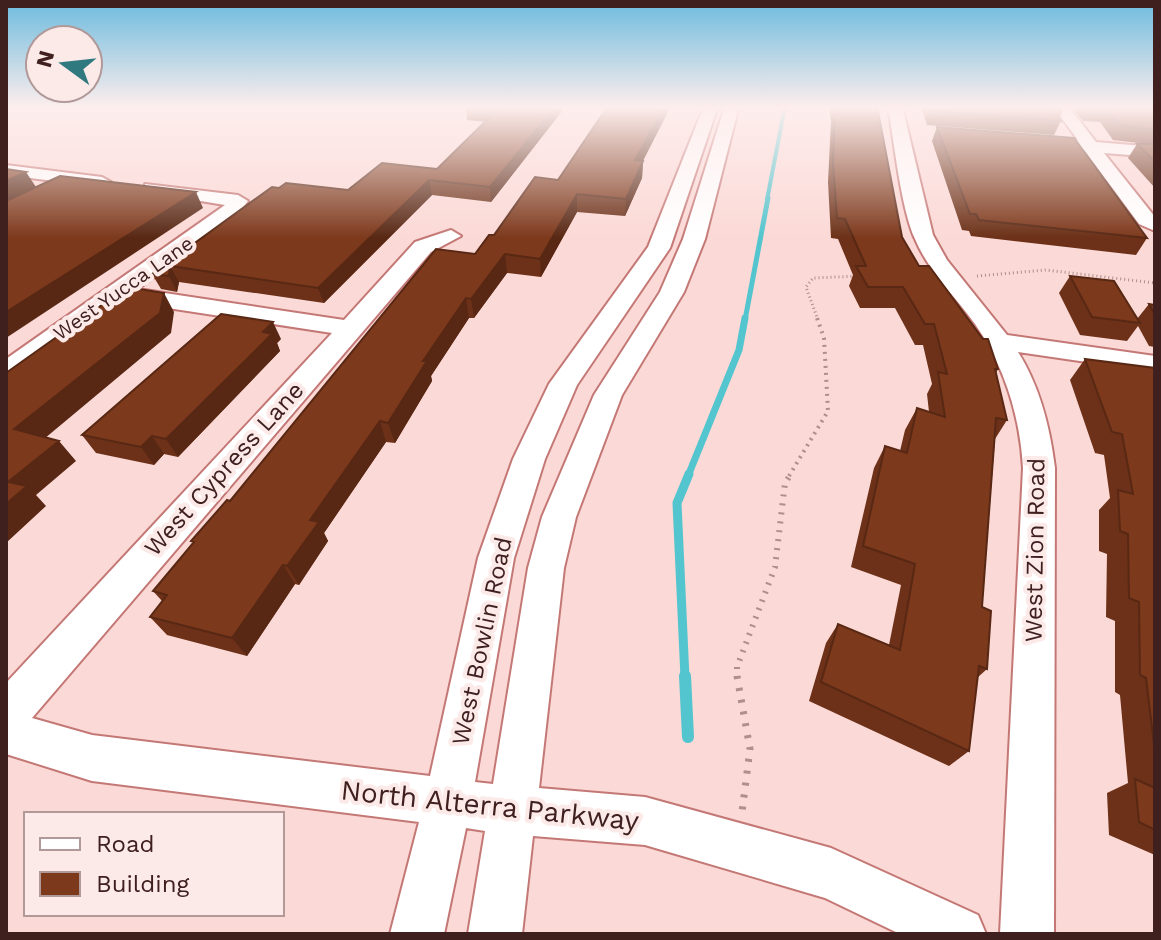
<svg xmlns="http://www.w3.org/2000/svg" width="1161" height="940" viewBox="0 0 1161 940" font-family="'Work Sans',sans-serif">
<rect width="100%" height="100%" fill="#fbd9d6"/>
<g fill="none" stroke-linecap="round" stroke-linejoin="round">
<path stroke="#52c5ce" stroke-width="4" d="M 767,200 L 785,106"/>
<path stroke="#52c5ce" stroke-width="5" d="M 745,320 L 768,198"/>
<path stroke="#52c5ce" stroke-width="7" d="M 688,476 L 739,350 L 745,318"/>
<path stroke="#52c5ce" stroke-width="9" d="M 685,678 L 677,503 L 689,474"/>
<path stroke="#52c5ce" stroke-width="12" d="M 685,676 L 688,737"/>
<defs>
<path id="minor" d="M 704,106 L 718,106 L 670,248 L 577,385 L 545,459 L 514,558 L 475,782 L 493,784 L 528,568 L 542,517 L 594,395 L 660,292 L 683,239 L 725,106 L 739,106 L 705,239 L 684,292 L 622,395 L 576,517 L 564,568 L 539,788 L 645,797 L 831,848 L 978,915 L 986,934 L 900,934 L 825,898 L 645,845 L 533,836 L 522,934 L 468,934 L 485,831 L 466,828 L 444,934 L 390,934 L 419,822 L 92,781 L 6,754 L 6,683 L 332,333 L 122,301 L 16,378 L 6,381 L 6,359 L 225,205 L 145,192 L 145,184 L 238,195 L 248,201 L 234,219 L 138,289 L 344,320 L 415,242 L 451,230 L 461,236 L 431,252 L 32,718 L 92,735 L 430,776 L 478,558 L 513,459 L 549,384 L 648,247 Z
M 888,106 L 902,106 L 933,235 L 947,260 L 1007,335 L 1155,356 L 1155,372 L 1018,352 C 1040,387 1050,427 1055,468 L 1054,934 L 1000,934 L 1023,468 C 1020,417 1005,367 975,324 C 954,295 929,272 915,239 C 901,209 894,141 888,106 Z
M 1053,106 L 1068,106 L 1096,142 L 1155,147 L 1155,157 L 1104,153 L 1155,217 L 1155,231 L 1139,224 L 1085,151 L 1033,145 L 1033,139 L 1039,137 L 1078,140 Z
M 6,165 L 102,177 L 111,182 L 102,187 L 6,175 Z"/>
</defs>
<use href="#minor" stroke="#c47875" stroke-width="4"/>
<path stroke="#af8e8c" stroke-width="3" stroke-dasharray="1 3" stroke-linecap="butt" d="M 977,276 L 1046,270 L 1155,283
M 818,320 L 806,287 L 813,278 L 860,276"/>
<path stroke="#af8e8c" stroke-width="4" stroke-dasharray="2 5" stroke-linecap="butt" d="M 789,476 L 828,411 L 824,338 L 817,318"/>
<path stroke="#af8e8c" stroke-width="6" stroke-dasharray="2 7" stroke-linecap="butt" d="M 737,678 L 737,667 L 775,567 L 785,483 L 791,474"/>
<path stroke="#af8e8c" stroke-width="7" stroke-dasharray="3 9" stroke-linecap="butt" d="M 737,676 L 750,749 L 742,812"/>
<use href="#minor" fill="#fff" fill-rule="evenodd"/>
</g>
<path fill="#6c3118" d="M 566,106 L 491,202 L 432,195 L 324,303 L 179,282 L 177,292 L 161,289 L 152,274 L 348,190 L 437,169 L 486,122 L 467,120 L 466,107 Z
M 608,106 L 671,106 L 643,161 L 642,178 L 625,216 L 577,212 L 541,277 L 507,273 L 474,318 L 469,318 L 431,376 L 432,381 L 395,443 L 386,442 L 324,533 L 328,541 L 299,585 L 295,584 L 247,656 L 167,635 L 150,617 L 162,601 L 153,591 L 193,543 L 191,541 L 494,235 L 558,180 Z
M 829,106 L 877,106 L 902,237 L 919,266 L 998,369 L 996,373 L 1007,420 L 995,439 L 982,607 L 987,669 L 977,678 L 969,751 L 949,766 L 809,701 L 826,643 L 838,624 L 889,645 L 901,585 L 851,567 L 874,468 L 885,446 L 900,451 L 905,430 L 917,408 L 929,412 L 927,394 L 932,384 L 923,345 L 915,345 L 895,308 L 860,308 L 849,286 L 853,275 L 838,239 L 831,238 L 828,182 L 831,121 Z
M 921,106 L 1065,106 L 1059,119 L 1061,121 L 1054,135 L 927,125 Z
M 1071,106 L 1155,106 L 1155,188 L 1128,158 L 1137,144 L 1147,144 L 1113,140 L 1100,122 L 1083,121 Z
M 937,127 L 1147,238 L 1136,255 L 971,236 L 969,231 L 962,230 L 932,141 Z
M 1070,276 L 1137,319 L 1149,304 L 1155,305 L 1155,347 L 1149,346 L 1138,326 L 1127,341 L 1080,335 L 1059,293 Z
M 281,339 L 277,343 L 280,351 L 178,457 L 164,454 L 154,465 L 96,453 L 82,435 Z
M 1085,359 L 1155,368 L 1155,855 L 1109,835 L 1107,793 L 1128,783 L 1120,695 L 1115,692 L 1115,621 L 1106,617 L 1107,554 L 1099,551 L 1099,510 L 1110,498 L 1104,455 L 1095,453 L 1070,380 Z"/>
<path fill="#582814" d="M 556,106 L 566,106 L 491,202 L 490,187 Z
M 665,106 L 671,106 L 634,177 L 635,160 Z
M 643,161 L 642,178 L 625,216 L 626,199 Z
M 26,172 L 36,187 L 6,202 L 6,181 Z
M 429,180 L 432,195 L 324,303 L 318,288 Z
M 196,192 L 203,208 L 6,338 L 6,312 Z
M 577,194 L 577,212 L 541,277 L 540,259 Z
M 505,254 L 507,273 L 474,318 L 471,299 Z
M 170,266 L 179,282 L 177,292 L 169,276 Z
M 164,293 L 174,312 L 171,333 L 32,449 L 14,429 Z
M 466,298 L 469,318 L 431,376 L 432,381 L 395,443 L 388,423 L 423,361 Z
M 273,322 L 281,339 L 277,343 L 280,351 L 178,457 L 166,439 Z
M 380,421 L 386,442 L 324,533 L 328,541 L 299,585 L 287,566 L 310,520 Z
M 152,436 L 164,454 L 154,465 L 141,447 Z
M 59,441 L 76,461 L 36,495 L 46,506 L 6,543 L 6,504 L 8,482 Z
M 283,565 L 295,584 L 247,656 L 232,638 Z"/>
<path fill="#7d391c" stroke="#582814" stroke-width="2" d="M 467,106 L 556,106 L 490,187 L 429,180 L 318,288 L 170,266 L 169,276 L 152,274 L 272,187 L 279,188 L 286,183 L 348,190 L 382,163 L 437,169 L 497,110 L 466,107 Z
M 608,106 L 665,106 L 635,160 L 643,161 L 626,199 L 577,194 L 540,259 L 505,254 L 471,299 L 466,298 L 423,361 L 427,361 L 388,423 L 380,421 L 310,520 L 319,522 L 287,566 L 283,565 L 232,638 L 150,617 L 167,595 L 153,591 L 194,542 L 191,541 L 227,500 L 230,501 L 436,249 L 475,254 L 489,235 L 494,235 L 535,177 L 558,180 Z
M 835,106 L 877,106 L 902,237 L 919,266 L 929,266 L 983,339 L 988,339 L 998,369 L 995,369 L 1007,420 L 996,418 L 982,607 L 991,611 L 987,669 L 979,666 L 969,751 L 821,682 L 838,624 L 900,650 L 915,564 L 863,546 L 885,446 L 907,453 L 917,408 L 945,417 L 938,372 L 947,374 L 934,324 L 925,324 L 903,287 L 868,287 L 856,266 L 866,266 L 845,219 L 837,218 L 833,163 Z
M 930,106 L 1049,106 L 1061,121 L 932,111 Z
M 1090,106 L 1155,106 L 1155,130 L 1121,126 L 1107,109 L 1091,107 Z
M 937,127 L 1074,138 L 1147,238 L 979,220 L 976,214 L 970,214 Z
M 1137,144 L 1155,144 L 1155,162 Z
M 6,169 L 26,172 L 6,181 Z
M 60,176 L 196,192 L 6,312 L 6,201 Z
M 1070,276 L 1114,281 L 1140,323 L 1092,317 Z
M 127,287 L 164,293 L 160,313 L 14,429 L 59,441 L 8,482 L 27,486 L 6,504 L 6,373 Z
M 1149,304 L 1155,305 L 1155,315 Z
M 221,314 L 273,322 L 263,332 L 272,334 L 166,439 L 152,436 L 141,447 L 82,435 Z
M 1085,359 L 1155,368 L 1155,753 L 1146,678 L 1140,675 L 1139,602 L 1129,598 L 1128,534 L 1120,531 L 1118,490 L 1133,494 L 1122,434 L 1112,432 Z
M 1135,779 L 1155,788 L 1155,830 L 1139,822 Z"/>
<linearGradient id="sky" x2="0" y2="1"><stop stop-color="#6cbbde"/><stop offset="0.45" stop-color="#fdeeed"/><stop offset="1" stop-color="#fdeeed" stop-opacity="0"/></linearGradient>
<rect width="1161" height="238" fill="url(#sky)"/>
<g text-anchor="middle" stroke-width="8" stroke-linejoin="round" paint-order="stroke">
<g font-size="20" fill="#3f201f" stroke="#fceae9">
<text transform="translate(123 288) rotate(-35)" y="7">West Yucca Lane</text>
</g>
<g font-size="24" fill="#3f201f" stroke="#fceae9">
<text transform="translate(224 469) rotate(-48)" y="8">West Cypress Lane</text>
<text transform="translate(1035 550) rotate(-89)" y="8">West Zion Road</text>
<text transform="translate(482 641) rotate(-78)" y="8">West Bowlin Road</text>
</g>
<g font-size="28" fill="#3f201f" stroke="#fceae9">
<text transform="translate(490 805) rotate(6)" y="10">North Alterra Parkway</text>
</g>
</g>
<rect width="1161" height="940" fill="none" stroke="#3f201f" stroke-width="16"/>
<rect x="24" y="812" width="260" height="104" fill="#fceae9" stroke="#b09998" stroke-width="2"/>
<rect x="40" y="838" width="40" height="12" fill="#ffffff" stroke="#b09998" stroke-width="2"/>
<text x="96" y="852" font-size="24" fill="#3f201f">Road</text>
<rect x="40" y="872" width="40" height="24" fill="#7d391c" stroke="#b09998" stroke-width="2"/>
<text x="96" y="892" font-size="24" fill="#3f201f">Building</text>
<g transform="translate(64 64) rotate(285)"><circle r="38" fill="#fceae9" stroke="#b09998" stroke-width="2"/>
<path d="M0-6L14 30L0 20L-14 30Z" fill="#307a7f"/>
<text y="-12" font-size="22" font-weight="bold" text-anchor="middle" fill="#3f201f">N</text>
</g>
</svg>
